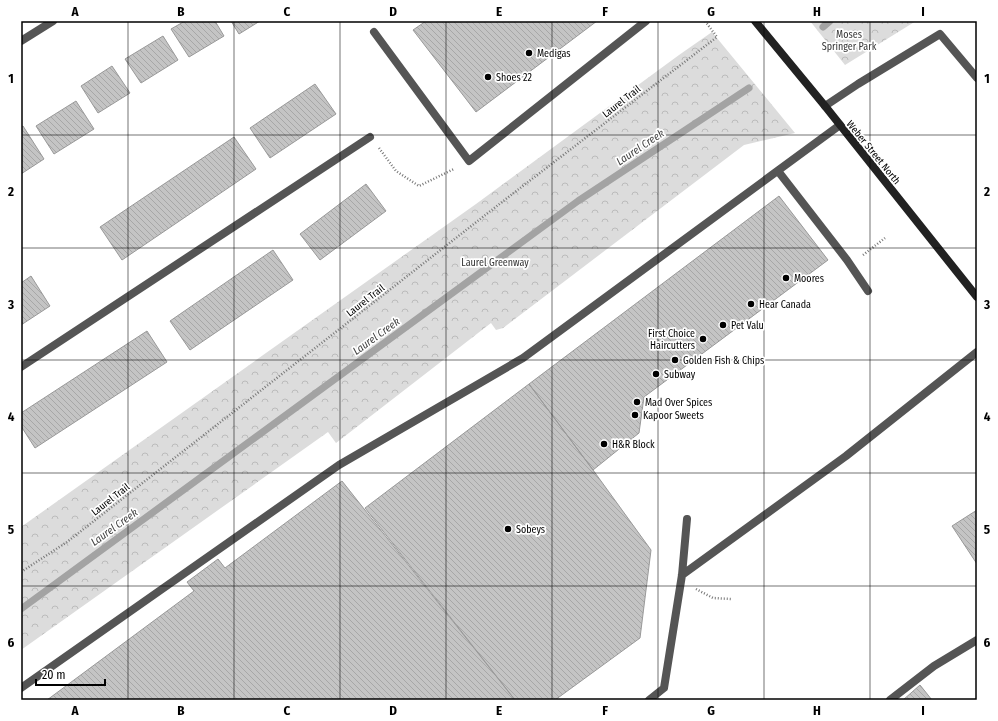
<svg xmlns="http://www.w3.org/2000/svg" width="998" height="721" viewBox="0 0 998 721" font-family="'Fira Sans Condensed',sans-serif">
<defs>
<pattern id="forest-crowns" width="20" height="18" patternUnits="userSpaceOnUse"><rect width="20" height="18" fill="#dcdcdc"/><path d="M2 6a3 3 0 1 1 6 0M12 15a3 3 0 1 1 6 0" fill="none" stroke="#bbb"/></pattern>
<pattern id="building-back-hatch" width="6" height="6" patternUnits="userSpaceOnUse"><rect width="6" height="6" fill="#c4c4c4"/><path d="M-1 5l2 2M0 0l6 6M5-1l2 2" fill="none" stroke="#a7a7a7"/></pattern>
</defs>
<rect width="100%" height="100%" fill="#fff"/>
<path fill="url(#forest-crowns)" d="M 810,21 L 916,21 L 845,65 Z
M 712,32 L 795,133 L 744,145 L 503,328 L 496,330 L 491,323 L 336,443 L 328,432 L 21,650 L 21,527 L 476,204 L 679,55 Z"/>
<g fill="none" stroke-linecap="round" stroke-linejoin="round">
<path stroke="#a3a3a3" stroke-width="7" d="M 823,27 L 830,21
M 21,609 L 578,201 L 749,88"/>
</g>
<path fill="url(#building-back-hatch)" stroke="#999" d="M 185,21 L 215,21 L 224,36 L 189,57 L 171,29 Z
M 231,21 L 260,21 L 239,34 Z
M 426,21 L 597,21 L 476,112 L 413,30 Z
M 163,36 L 178,60 L 141,83 L 125,59 Z
M 112,66 L 130,93 L 98,113 L 81,86 Z
M 315,84 L 336,114 L 270,158 L 250,128 Z
M 76,101 L 94,129 L 54,154 L 36,126 Z
M 23,126 L 44,159 L 21,174 L 21,127 Z
M 234,137 L 256,169 L 122,260 L 100,227 Z
M 366,184 L 386,211 L 320,260 L 300,234 Z
M 779,196 L 828,260 L 644,397 L 639,433 L 593,470 L 529,384 Z
M 273,250 L 293,280 L 190,350 L 170,321 Z
M 31,276 L 50,306 L 21,325 L 21,283 Z
M 147,331 L 167,362 L 35,448 L 21,426 L 21,413 Z
M 529,384 L 593,470 L 651,550 L 640,638 L 555,700 L 515,700 L 365,508 Z
M 342,481 L 515,700 L 47,700 L 194,591 L 187,582 L 218,559 L 225,568 Z
M 977,510 L 977,564 L 952,526 Z
M 920,685 L 932,700 L 903,700 Z"/>
<g fill="none" stroke-linecap="round" stroke-linejoin="round">
<path stroke="#777" stroke-width="2.5" stroke-dasharray="1 2" stroke-linecap="butt" d="M 379,148 L 396,171 L 419,186 L 454,169
M 863,255 L 885,238
M 21,572 L 67,542 L 502,202 L 717,37 L 705,21
M 696,589 L 713,598 L 731,599"/>
<path stroke="#555" stroke-width="8" d="M 374,32 L 469,161 L 646,21
M 825,106 L 858,84 L 940,34 L 977,78
M 778,171 L 847,260 L 868,291
M 21,367 L 370,137
M 682,575 L 846,456 L 977,352
M 21,688 L 339,465 L 523,358 L 840,125
M 649,700 L 664,688 L 682,575 L 687,519
M 890,700 L 934,666 L 977,640"/>
<path stroke="#555" stroke-width="8" d="M 21,41 L 53,21"/>
<path stroke="#222" stroke-width="8" d="M 755,21 L 825,106 L 977,297"/>
</g>
<path fill="none" stroke="#000" stroke-width="1" stroke-opacity="0.55" d="M 128,21 L 128,700M 234,21 L 234,700M 340,21 L 340,700M 446,21 L 446,700M 552,21 L 552,700M 658,21 L 658,700M 764,21 L 764,700M 870,21 L 870,700M 21,135 L 977,135M 21,248 L 977,248M 21,360 L 977,360M 21,473 L 977,473M 21,586 L 977,586"/>
<g fill="#000" stroke="#fff" stroke-width="1.5">
<circle cx="529" cy="53" r="4"/>
<circle cx="488" cy="77" r="4"/>
<circle cx="786" cy="278" r="4"/>
<circle cx="751" cy="304" r="4"/>
<circle cx="723" cy="325" r="4"/>
<circle cx="703" cy="339" r="4"/>
<circle cx="675" cy="360" r="4"/>
<circle cx="656" cy="374" r="4"/>
<circle cx="637" cy="402" r="4"/>
<circle cx="635" cy="415" r="4"/>
<circle cx="604" cy="444" r="4"/>
<circle cx="508" cy="529" r="4"/>
</g>
<g text-anchor="middle" stroke-width="3.5" stroke-linejoin="round" paint-order="stroke">
<g font-size="10" fill="#333" stroke="#fff">
<text x="849" y="38">Moses<tspan x="849" dy="12">Springer Park</tspan></text>
<text x="495" y="266">Laurel Greenway</text>
</g>
<g font-size="10" fill="#000" stroke="#fff" text-anchor="start">
<text x="537" y="57">Medigas</text>
<text x="496" y="81">Shoes 22</text>
<text x="794" y="282">Moores</text>
<text x="759" y="308">Hear Canada</text>
<text x="731" y="329">Pet Valu</text>
<text x="695" y="337" text-anchor="end">First Choice<tspan x="695" dy="12">Haircutters</tspan></text>
<text x="683" y="364">Golden Fish &amp; Chips</text>
<text x="664" y="378">Subway</text>
<text x="645" y="406">Mad Over Spices</text>
<text x="643" y="419">Kapoor Sweets</text>
<text x="612" y="448">H&amp;R Block</text>
<text x="516" y="533">Sobeys</text>
</g>
<g font-size="10" fill="#000" stroke="#fff">
<text transform="translate(621 101) rotate(-38)" y="4">Laurel Trail</text>
<text transform="translate(874 152) rotate(51)" y="4">Weber Street North</text>
<text transform="translate(365 300) rotate(-38)" y="4">Laurel Trail</text>
<text transform="translate(110 499) rotate(-38)" y="4">Laurel Trail</text>
</g>
<g font-size="11" font-style="italic" fill="#444" stroke="#fff">
<text transform="translate(640 147) rotate(-34)" y="4">Laurel Creek</text>
<text transform="translate(376 336) rotate(-36)" y="4">Laurel Creek</text>
<text transform="translate(114 527) rotate(-36)" y="4">Laurel Creek</text>
</g>
</g>
<rect width="998" height="721" fill="none" stroke="#ffffff" stroke-width="44"/>
<path d="M36 679v6h69v-6" fill="none" stroke="#000000" stroke-width="2"/>
<text x="42" y="679" font-size="12" fill="#000000" stroke="#ffffff" stroke-width="3" paint-order="stroke">20 m</text>
<rect x="22" y="22" width="954" height="677" fill="none" stroke="#000" stroke-width="1.5"/>
<g font-size="13" text-anchor="middle" font-weight="bold" fill="#000">
<text x="75" y="16">A</text>
<text x="181" y="16">B</text>
<text x="287" y="16">C</text>
<text x="393" y="16">D</text>
<text x="499" y="16">E</text>
<text x="605" y="16">F</text>
<text x="711" y="16">G</text>
<text x="817" y="16">H</text>
<text x="923" y="16">I</text>
<text x="11" y="83">1</text>
<text x="987" y="83">1</text>
<text x="11" y="196">2</text>
<text x="987" y="196">2</text>
<text x="11" y="309">3</text>
<text x="987" y="309">3</text>
<text x="11" y="421">4</text>
<text x="987" y="421">4</text>
<text x="11" y="534">5</text>
<text x="987" y="534">5</text>
<text x="11" y="647">6</text>
<text x="987" y="647">6</text>
<text x="75" y="715">A</text>
<text x="181" y="715">B</text>
<text x="287" y="715">C</text>
<text x="393" y="715">D</text>
<text x="499" y="715">E</text>
<text x="605" y="715">F</text>
<text x="711" y="715">G</text>
<text x="817" y="715">H</text>
<text x="923" y="715">I</text>
</g>
</svg>
